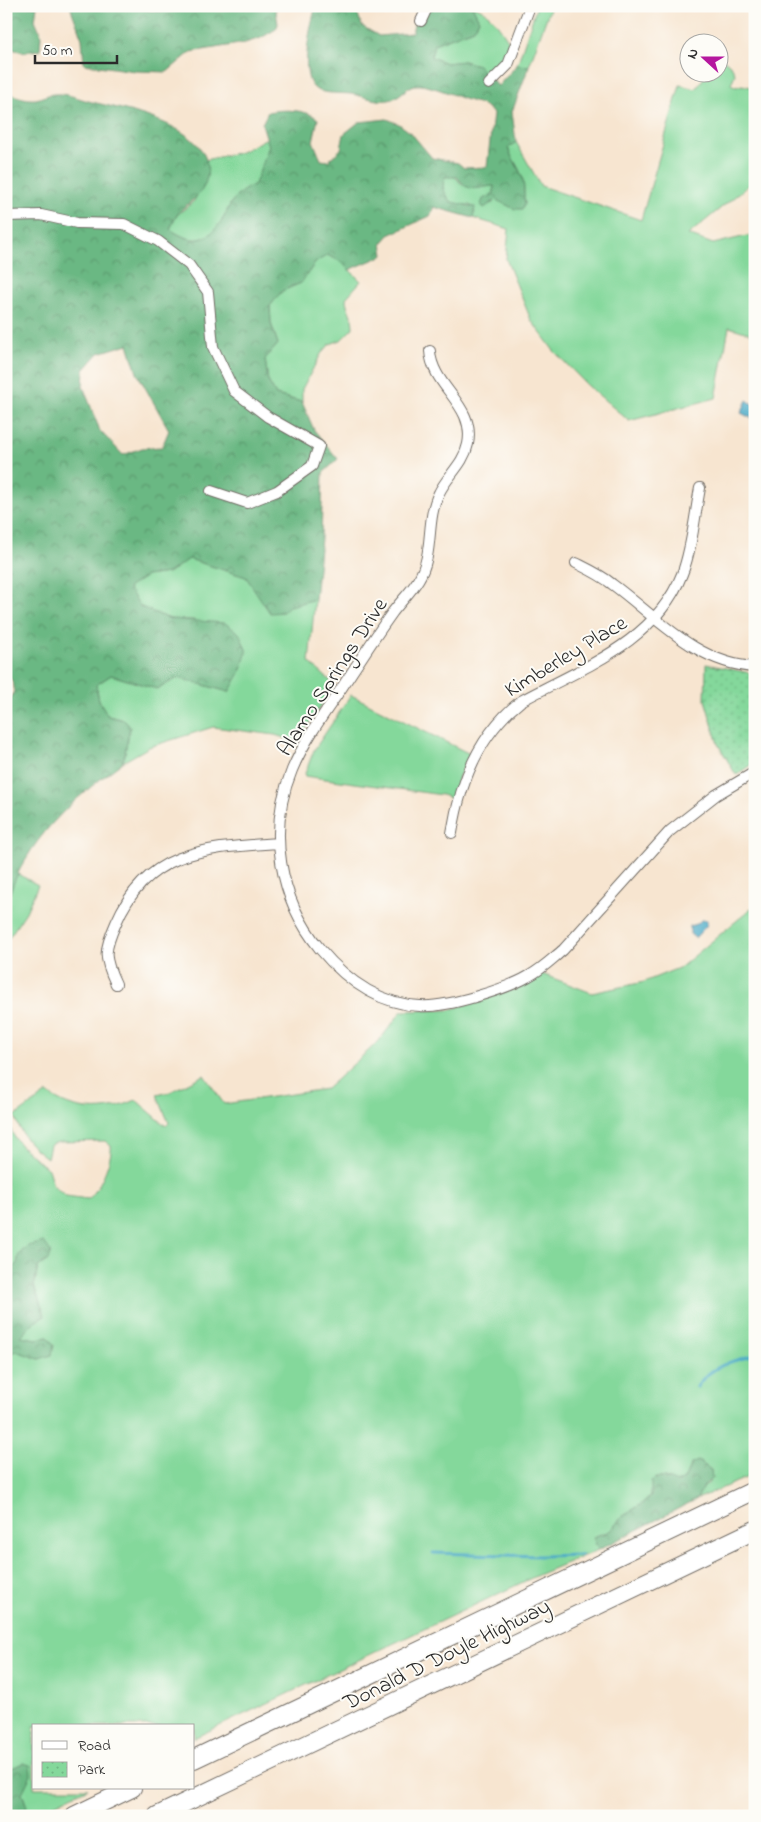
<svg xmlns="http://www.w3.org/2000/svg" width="761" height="1822" viewBox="0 0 761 1822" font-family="'Indie Flower',sans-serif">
<defs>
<pattern id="forest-crowns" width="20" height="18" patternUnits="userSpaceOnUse" patternTransform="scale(1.25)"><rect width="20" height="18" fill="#6bb883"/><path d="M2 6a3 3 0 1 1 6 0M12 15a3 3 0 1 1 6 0" fill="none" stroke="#58966b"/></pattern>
<pattern id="park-dots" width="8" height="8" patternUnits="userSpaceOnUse" patternTransform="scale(1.25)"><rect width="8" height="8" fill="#84d89b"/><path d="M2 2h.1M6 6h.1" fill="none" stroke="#72ba86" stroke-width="1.8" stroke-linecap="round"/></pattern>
</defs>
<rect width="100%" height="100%" fill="#fdfcf7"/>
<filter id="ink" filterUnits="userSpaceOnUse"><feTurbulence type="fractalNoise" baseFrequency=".02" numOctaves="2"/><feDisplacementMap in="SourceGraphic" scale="10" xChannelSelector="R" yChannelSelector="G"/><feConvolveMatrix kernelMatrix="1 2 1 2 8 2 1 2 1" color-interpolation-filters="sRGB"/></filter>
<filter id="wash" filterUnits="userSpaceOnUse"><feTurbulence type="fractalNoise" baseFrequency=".0096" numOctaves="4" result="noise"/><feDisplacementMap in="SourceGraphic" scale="20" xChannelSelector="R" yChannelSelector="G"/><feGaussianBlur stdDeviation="1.12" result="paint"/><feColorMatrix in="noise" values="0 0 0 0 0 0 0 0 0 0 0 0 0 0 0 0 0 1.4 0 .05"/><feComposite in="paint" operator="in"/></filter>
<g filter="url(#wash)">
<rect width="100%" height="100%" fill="#f7e5d0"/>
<path fill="#84d89b" stroke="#588263" d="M 472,6 C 490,9 502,31 511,45 L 500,67 L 490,78 L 464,61 L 446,63 L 431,57 L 434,44 L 474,29 L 479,20 Z
M 537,6 L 551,6 L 529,66 L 517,65 Z
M 722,58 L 732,67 L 735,74 L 731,84 L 736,87 L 742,85 L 755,88 L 755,180 L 688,235 L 713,244 L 755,234 L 755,335 L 729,327 L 716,398 L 629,421 L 587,385 L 554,351 L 531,320 L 506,259 L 509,229 L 473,218 L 475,211 L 470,205 L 454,204 C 446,196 440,188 444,177 C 460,174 455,181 465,186 C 476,191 484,186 494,186 L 494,193 L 488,197 L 492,204 L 496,199 L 515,209 L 525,204 C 523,194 525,186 522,177 C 519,166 511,158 508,148 L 516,142 L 541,186 L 641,220 L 680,85 L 696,89 L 707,73 L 718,72 L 719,61 Z
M 267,138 L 269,146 L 255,185 C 245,189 237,194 231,203 C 228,207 227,213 224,217 C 209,242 194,246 170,229 L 177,215 L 194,201 L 207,176 L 205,160 L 241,152 Z
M 327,255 L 340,261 L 361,281 L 346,298 C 346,308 353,314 353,328 L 341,340 L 330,344 L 321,354 L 302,389 L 302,402 L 276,395 L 268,381 L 265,359 L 278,344 L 271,323 L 270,306 L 282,291 L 301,283 L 315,263 Z
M 189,559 L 246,577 L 258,593 L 289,606 L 315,599 L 309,662 L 335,685 L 297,742 L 275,735 L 213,727 L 149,747 L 123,762 L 130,727 L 124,720 L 108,716 L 99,700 L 96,685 L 111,675 L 157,689 L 178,678 L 229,692 L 194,620 L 170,619 L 141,607 L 127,588 L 146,576 L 168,573 Z
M 351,695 L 470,754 L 459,776 L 453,799 L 442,795 L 304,776 L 314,750 Z
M 16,873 L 38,885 L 26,912 L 6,942 L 6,902 Z
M 755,903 L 755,1474 L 697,1499 L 702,1488 L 709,1483 L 711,1470 L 698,1461 L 691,1464 L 685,1478 L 676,1483 L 665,1478 L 655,1478 L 651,1495 L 646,1501 L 622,1517 L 610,1531 L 593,1537 L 598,1550 L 538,1575 L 194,1738 L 194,1726 L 34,1726 L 34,1788 L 88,1788 L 30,1816 L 6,1816 L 6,1813 L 25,1811 L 27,1807 L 22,1793 L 23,1763 L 6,1771 L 6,1355 L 16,1350 L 40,1359 L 48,1337 L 36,1339 L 20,1336 L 33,1323 L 45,1316 L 34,1286 L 38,1267 L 48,1260 L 17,1264 L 6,1273 L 6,1120 L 15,1138 L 22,1147 L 48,1169 L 53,1185 L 66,1196 L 88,1199 C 98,1193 113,1158 111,1146 L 105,1141 L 58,1142 L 50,1145 L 47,1158 C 30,1146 21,1136 15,1116 L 47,1093 C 73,1113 106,1114 136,1100 L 166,1126 L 169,1123 L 157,1095 L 170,1092 L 204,1075 L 224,1104 L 326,1089 L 378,1042 L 402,1011 L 449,1010 L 520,987 L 542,974 L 592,993 L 644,982 L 681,967 L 753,907 Z"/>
<path fill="url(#forest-crowns)" stroke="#4b7257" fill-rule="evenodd" d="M 6,6 L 37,6 L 35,20 L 41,34 L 40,50 L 25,52 L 6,48 Z
M 70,6 C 88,6 108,4 125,6 C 145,9 164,16 183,6 L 275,6 L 278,24 L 276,29 L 261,38 L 245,43 L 191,52 L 167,72 L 135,71 L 84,64 L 82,39 Z
M 316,6 L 355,6 L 362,26 L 379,36 L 412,33 L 419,6 L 472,6 L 479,20 L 474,29 L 434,44 L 431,57 L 446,63 L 464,61 L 478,65 L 498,86 L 517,65 L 529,66 L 512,112 L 516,142 L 508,148 C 511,158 519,167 522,177 C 525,186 523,194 525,204 L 522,209 L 515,209 L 496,200 L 484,208 L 481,205 L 483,199 L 494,193 L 494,186 C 475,187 471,195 457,177 L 444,177 L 443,189 L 451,202 L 475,207 L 473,218 L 434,207 L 430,216 L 389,235 L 382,243 L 384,255 L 349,270 L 340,261 L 327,255 L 315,263 L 301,283 L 282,291 L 270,306 L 271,324 L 278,344 L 265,359 L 268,381 L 276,395 L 302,402 L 314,430 L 338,459 L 323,473 L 321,538 L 315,599 L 289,606 L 283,612 L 270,613 L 246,577 L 189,559 L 168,573 L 146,576 L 128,588 L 141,607 L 170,619 L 225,623 L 239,633 L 247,651 L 240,673 L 229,692 L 178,678 L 157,689 L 111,675 L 96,685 L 99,700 L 108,716 L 124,720 L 130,727 L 123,762 C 73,799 25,840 7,902 L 6,707 C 15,692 18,686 6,673 L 6,92 C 15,96 26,100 36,99 C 42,98 48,94 54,94 C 67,93 80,99 92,102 C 125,110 216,126 207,177 C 203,198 187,201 177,215 C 174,219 172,225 170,229 C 194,246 209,242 224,217 C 227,213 228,207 231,203 C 237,194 245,189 255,184 L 269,146 L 262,124 L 268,112 C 283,109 307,109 318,119 L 313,141 L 321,160 L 328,161 L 341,149 L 344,134 L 359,122 L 387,119 L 399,124 L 411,133 L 432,158 L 458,163 L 464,168 L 487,167 L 493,114 C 488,105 476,103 467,100 C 455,96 427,83 415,85 C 406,87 399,98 389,100 C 375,102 365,96 351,94 C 341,93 326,94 317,90 C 297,80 311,23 316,6 ZM 128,344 L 137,373 L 169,430 L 162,447 L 142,448 L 123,455 L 100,431 L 83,386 L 84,370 L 99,353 Z
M 44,1242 L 51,1252 L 48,1260 L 38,1267 L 34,1286 L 45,1316 L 33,1323 L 21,1336 L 36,1339 L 48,1337 L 54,1345 L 52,1355 L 39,1359 L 16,1351 L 6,1355 L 6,1273 L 17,1264 L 19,1254 L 28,1246 Z
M 698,1461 L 711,1470 L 712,1478 L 702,1488 L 697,1499 L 598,1550 L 593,1537 L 610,1531 L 622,1517 L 646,1501 L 651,1495 L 651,1481 C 659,1475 668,1479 677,1483 L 685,1478 L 691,1464 Z
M 23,1763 L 30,1765 L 31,1775 L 22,1793 L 27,1807 L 25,1811 L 6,1813 L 6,1771 Z"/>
<path fill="url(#park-dots)" stroke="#588263" d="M 706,664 L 755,674 L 755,762 L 736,775 L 718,744 L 705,700 Z"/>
<path fill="#47a9c6" stroke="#396a78" d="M 747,400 L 755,406 L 755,420 L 741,413 Z
M 701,920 L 707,920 L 707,925 L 695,938 L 690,934 L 690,926 L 697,924 Z"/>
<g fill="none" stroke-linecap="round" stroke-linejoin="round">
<path stroke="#47a9c6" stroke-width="3" d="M 697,1387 C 708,1367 734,1360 755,1355
M 433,1553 L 541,1556 L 581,1555"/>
</g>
</g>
<g filter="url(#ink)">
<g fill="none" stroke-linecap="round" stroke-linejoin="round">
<defs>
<path id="street" d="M 421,21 L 428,6
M 489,84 L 508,65 L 530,6
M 6,216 L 41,215 L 77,223 L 124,224 L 158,241 L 189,265 L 208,292 L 213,347 L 234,391 L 268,417 L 319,446 L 312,466 L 277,491 L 247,503 L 211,491
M 430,351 C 432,387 476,405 468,444 C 464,464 447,476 439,493 C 425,521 435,553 418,580 C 411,592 400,602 392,613 C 374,638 358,663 341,689 C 324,714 304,741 292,770 C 267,830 279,899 320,949 C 346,980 378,1004 420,1006 C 446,1008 507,989 529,976 C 542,969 552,959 563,950 L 670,831 L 716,795 L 755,772
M 576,563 C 588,569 601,575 612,584 C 656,616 696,664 755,667
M 452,833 C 460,782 479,734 521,701 C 581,668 655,643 682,574 C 692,549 695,514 700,488
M 116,984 C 103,957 104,950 116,923 C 148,848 209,848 279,843"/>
<path id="highway" d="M 194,1759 L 755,1490
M 74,1816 L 132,1788
M 157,1816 L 755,1530"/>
</defs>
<use href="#street" stroke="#726c65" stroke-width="12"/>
<use href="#highway" stroke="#726c65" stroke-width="20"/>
<use href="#street" stroke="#fff" stroke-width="10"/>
<use href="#highway" stroke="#fff" stroke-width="18"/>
</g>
</g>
<g text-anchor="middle" stroke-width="4" stroke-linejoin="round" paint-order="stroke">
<g font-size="22" fill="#2b2b2b" stroke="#fdfcf7">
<text transform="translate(565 655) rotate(-31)" y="8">Kimberley Place</text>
<text transform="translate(331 676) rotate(-57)" y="8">Alamo Springs Drive</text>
<text transform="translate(446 1653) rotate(-26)" y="8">Donald D Doyle Highway</text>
</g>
</g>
<rect width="761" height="1822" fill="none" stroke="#fdfcf7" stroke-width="25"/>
<rect x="32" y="1724" width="162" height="65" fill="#fdfcf7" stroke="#a9a8a5"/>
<rect x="42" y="1741" width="25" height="8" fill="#ffffff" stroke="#a9a8a5"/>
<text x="78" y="1750" font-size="15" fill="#2b2b2b">Road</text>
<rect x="42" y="1762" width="25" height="15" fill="url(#park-dots)" stroke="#a9a8a5"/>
<text x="78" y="1774" font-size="15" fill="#2b2b2b">Park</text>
<g transform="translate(704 58) rotate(291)"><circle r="24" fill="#fdfcf7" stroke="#a9a8a5"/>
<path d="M0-4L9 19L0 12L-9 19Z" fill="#b5179e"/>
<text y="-8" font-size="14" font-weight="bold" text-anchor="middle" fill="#2b2b2b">N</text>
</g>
<path d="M35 55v8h82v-8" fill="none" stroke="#2b2b2b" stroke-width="2.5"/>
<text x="42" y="55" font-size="15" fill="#2b2b2b" stroke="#fdfcf7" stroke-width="4" paint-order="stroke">50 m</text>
</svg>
